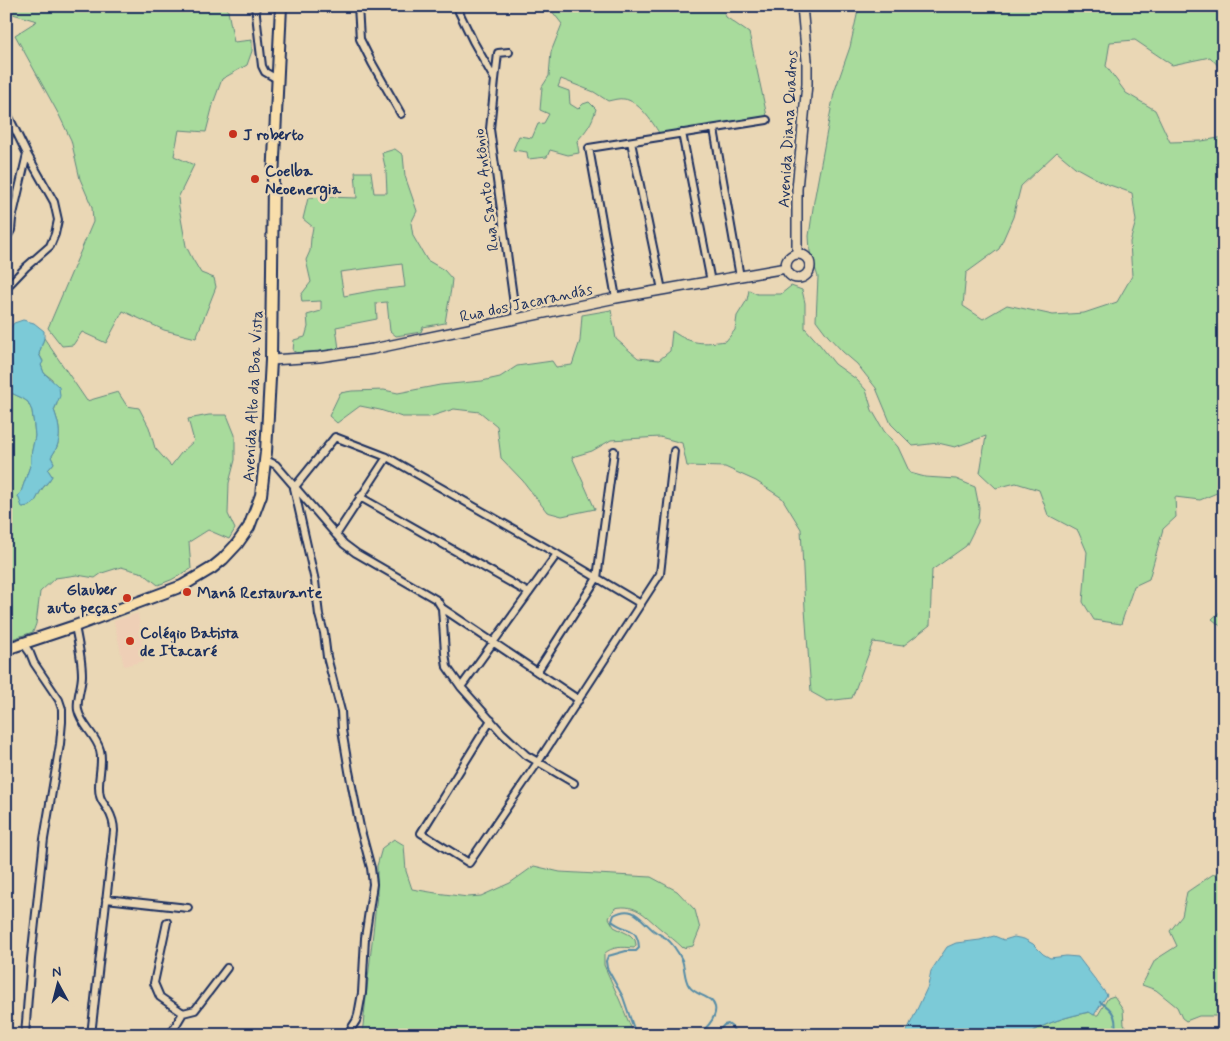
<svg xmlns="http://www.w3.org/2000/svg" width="1230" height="1041" viewBox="0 0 1230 1041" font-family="Mynerve,sans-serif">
<rect width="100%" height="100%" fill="#ead7b5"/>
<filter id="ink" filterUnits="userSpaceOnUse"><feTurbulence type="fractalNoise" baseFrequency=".02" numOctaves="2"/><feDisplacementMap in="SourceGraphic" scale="10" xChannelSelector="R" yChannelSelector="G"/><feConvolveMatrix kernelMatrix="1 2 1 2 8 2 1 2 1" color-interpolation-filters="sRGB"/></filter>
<g filter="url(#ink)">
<path fill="#eecfb6" d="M 138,613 L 144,661 L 124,666 L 114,621 Z"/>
<path fill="#a8db9c" stroke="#62857d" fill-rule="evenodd" d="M 6,6 L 227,6 L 234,42 L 252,40 L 252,51 L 247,65 L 222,79 L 214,101 L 206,132 L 179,130 L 174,156 L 194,165 L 178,198 L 179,207 L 186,246 L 192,258 L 201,273 L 214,278 L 216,287 L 196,338 L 164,330 L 123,311 L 106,343 L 82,332 L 73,345 L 62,346 L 48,328 L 93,222 L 92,207 L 80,179 L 71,140 L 59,115 L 15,35 L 37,21 L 6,12 Z
M 552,6 L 722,6 L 721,7 L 726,17 L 749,33 L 767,116 L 659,133 C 653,122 637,100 624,99 C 619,98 613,100 608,101 L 594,92 L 561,79 L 558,87 L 569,91 L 570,104 L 578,109 L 583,104 L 589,102 L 596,109 C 592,123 587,130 577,141 L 579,153 L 568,155 L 550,150 L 547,157 L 528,159 L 527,152 L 513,150 L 519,136 L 532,138 L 538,124 L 544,123 L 549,114 L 540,110 L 542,87 L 549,76 L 551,52 L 562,24 L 551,10 Z
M 859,6 L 1224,6 L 1224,72 L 1210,57 L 1172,65 L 1135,40 L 1110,42 L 1106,66 L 1126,93 L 1155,110 L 1170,142 L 1202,141 L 1224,137 L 1224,490 L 1200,500 L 1175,497 L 1176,517 L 1163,529 L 1149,579 L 1134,586 L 1121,624 L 1094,620 L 1083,602 L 1087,552 L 1078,531 L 1048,515 L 1039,490 L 1016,483 L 996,488 L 980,473 L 986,436 L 955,447 L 938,443 L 913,446 L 891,424 L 876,388 L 857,364 L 843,352 L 828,336 L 816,320 L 818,277 L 810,252 L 809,236 L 814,201 L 834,93 L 850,47 ZM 1057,152 L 1075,167 L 1104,183 L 1132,193 L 1136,221 L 1130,242 L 1132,276 L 1117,302 L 1084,313 L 1053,315 L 1007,305 L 983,319 L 963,306 L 966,273 L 999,249 L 1013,217 L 1021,186 Z
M 395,149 L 403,155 L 405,176 L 417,211 L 411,223 L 413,236 L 427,260 L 444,270 L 452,279 C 451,294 447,308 445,323 L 423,327 L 421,332 L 396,336 L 390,331 L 387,302 L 376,303 L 377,319 L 336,327 L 339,349 L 299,353 L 293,351 L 294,340 L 305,337 L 308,327 L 307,315 L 321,311 L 321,301 L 302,302 L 301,295 L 311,282 L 306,260 L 310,251 L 311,238 L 313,227 L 303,219 L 308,198 L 324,197 L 357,198 L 355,172 L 371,172 L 374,193 L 387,193 L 386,171 L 382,153 ZM 402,264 L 405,287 L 376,290 L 344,296 L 340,272 Z
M 791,286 L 802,290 L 805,303 L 805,328 L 820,345 L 835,364 L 856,379 L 866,390 L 872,410 L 884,431 L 898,447 L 910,473 L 925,477 L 956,479 L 975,487 L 979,507 L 978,522 L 966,546 L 932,570 L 930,625 L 903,646 L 873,642 L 852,698 L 827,701 L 811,692 L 805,609 L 801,529 L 782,498 L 756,481 L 725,467 L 687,466 L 682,443 L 660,437 L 611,440 L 592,451 L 572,457 L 595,509 L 562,516 L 547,512 L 523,481 L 501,458 L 497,426 L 480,412 L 454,409 L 429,417 L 402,417 L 380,410 L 360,406 L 337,423 L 329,416 L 340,393 L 352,391 L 384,390 L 398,393 L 440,385 L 482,381 L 500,377 L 517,366 L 552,361 L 556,367 L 572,365 L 580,341 L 582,315 L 611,310 L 616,339 L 638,358 L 659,360 L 670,351 L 672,331 C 692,345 703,344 726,341 L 735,330 L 737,316 L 747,300 L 749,290 L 757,294 L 781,294 Z
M 44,338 L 87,401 L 118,392 L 127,406 L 139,408 L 149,427 L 155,448 L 171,466 L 181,453 L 194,441 L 188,419 L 209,415 L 227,415 L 235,435 L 235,460 L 229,483 L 228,514 L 235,529 L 229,539 L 208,530 L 189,542 L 191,569 L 171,580 L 158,585 L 143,573 L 121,567 L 102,573 L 95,578 L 77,575 L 55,578 L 40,592 L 36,624 L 33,632 L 6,641 L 6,386 L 9,392 L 22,398 L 28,402 L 32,411 L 34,426 L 35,436 L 31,455 L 31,463 L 21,492 L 18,496 L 23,507 C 35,506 35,501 40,492 C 44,486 49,482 52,476 L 48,470 L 54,463 L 51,457 C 63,442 60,426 54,410 L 57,404 L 52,379 L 44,373 L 41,365 L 43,361 L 39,354 Z
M 1224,608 L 1224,629 L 1212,619 Z
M 394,839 L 404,845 L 406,871 L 412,889 L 436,893 L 468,897 L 481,896 L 510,883 L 534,866 L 560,872 L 651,877 L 677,891 L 695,910 L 700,929 L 693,946 L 683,948 C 676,941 669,936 662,930 C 646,917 637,903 615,908 L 609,918 L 614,927 L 630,935 L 635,940 L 636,945 L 634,948 C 623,947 612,946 604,954 L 604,965 L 620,1001 L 634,1035 L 362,1035 L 377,895 L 377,866 L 382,848 Z
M 1224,870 L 1224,1020 L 1220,1016 L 1199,1016 L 1186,1021 L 1182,1018 L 1177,1007 L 1156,990 L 1142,985 L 1155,960 L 1177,946 L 1170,931 L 1182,916 L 1187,892 L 1212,875 Z
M 1114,996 L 1123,1009 L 1124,1025 L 1129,1029 L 1126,1035 L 1116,1035 L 1116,1032 L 1113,1035 L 1027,1035 C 1044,1023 1069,1016 1090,1012 L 1094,1015 L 1098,1015 L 1108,998 Z"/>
<path fill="#7bcad7" stroke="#558ca7" d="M 23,320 L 34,323 L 44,331 L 44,338 L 39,354 L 43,362 L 41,365 L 44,373 L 59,387 L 60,396 L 54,410 C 60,427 63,441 51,457 L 54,463 L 48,470 L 52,476 C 49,482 43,486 40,492 C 35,501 35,506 22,507 L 18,496 L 21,492 L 31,463 L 31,455 L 35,436 L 34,426 L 32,411 L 28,402 L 22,398 L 9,392 L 6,386 L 6,348 L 8,347 L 6,333 L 14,323 Z
M 994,936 L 1004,940 L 1014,937 L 1024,939 L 1033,944 L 1043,954 L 1050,958 L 1066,956 L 1078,957 L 1107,995 L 1094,1015 L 1089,1012 C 1069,1016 1044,1023 1027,1035 L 905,1035 L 928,986 L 931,971 L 947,947 L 956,943 L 980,940 Z"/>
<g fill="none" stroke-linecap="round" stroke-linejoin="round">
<path stroke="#558ca7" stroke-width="2" d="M 1100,1002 C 1115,1010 1117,1019 1115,1035
M 636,1035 L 623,997 L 607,968 L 606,961 L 608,956 L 626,951 L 636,951 L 639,948 C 638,925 624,932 612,921 L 614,915 C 633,904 640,919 653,930 C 657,933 661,935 666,938 C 672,943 678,952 682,960 C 685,968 684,979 689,986 C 695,996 712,995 715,1007 C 717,1016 710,1024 704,1030 L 704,1035
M 715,1035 L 724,1025 L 728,1024 L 732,1027 L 736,1035"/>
<defs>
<path id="street" d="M 255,6 L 262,66 L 265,72 L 277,79
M 358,6 L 360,39 L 372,63 L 401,114
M 458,6 L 459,12 L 473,41 L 495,80 L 490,129 L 516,319
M 495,80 L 498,53 L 509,52
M 6,111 L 27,154 L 54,202 L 58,220 L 55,234 L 50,246 L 26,267 L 6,288
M 714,129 L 740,277
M 682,133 L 711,282
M 631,142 L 662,290
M 6,239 L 11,230 L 12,219 L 27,154
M 616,298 L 589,148 L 767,120
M 266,460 L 276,465 L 344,544 L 356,553 L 437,600 L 442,608 L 445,653 L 447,667 L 461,687 L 502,733 L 526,755 L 574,783
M 360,497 L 529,593
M 336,535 L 387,457
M 442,608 L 579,700
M 75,626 C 78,642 82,659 82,675 C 82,686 76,700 78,710 C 81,725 96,735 100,750 C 104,765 96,781 100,796 C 101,801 105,805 108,810 C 112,817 114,823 114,831 L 91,1035
M 23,643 L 30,653 L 34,663 L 59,700 L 62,709 L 62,722 L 60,744 L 44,839 L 31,959 L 25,1035
M 537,672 L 597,578 L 614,451
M 461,687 L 557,554
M 491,720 L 421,833 L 469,863 L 538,762 L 660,574 L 674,451
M 106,899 L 188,908
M 167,922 L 154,983 L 160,997 L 183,1013 L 170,1035
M 183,1013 L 195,1010 L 227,968
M 347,1035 L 356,1021 L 358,1015 L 362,993 L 365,938 L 373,884 L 371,868 L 360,827 L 349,771 L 342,730 L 341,711 L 327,657 L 324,633 L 319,615 L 315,581 L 294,488 L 335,437 L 387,457 L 557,554 L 641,604"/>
<path id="secondary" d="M786 266a12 12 0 1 1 24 0a12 12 0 1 1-24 0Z
M 797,254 L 797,189 L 807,84 L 807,60 L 802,6
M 271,360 L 319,357 L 373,349 L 616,298 L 786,268"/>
<path id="primary" d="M 6,649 L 75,626 L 182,586 L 212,568 L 223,559 L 237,544 L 249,527 L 261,495 L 266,452 L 271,360 L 273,180 L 281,6"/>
</defs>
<use href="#street" stroke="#1b2f5e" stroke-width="10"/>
<use href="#secondary" stroke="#1b2f5e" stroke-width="12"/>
<use href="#primary" stroke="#1b2f5e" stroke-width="14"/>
<use href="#street" stroke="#ead7b5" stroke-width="6"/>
<use href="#secondary" stroke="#ead7b5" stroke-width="9"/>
<use href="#primary" stroke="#f8deab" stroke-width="10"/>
</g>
</g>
<g fill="#c8321e" stroke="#ead7b5" stroke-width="2">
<circle cx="233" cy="134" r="5"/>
<circle cx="255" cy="179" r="5"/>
<circle cx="187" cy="592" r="5"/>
<circle cx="127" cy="598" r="5"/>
<circle cx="130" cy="641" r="5"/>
</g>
<g text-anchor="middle" stroke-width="5" stroke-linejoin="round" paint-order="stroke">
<g font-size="16" fill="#1b2f5e" stroke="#ead7b5">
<text transform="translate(787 129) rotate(-87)" y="6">Avenida Diana Quadros</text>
<text transform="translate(485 190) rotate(-97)" y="6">Rua Santo Antônio</text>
<text transform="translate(526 302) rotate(-12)" y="6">Rua dos Jacarandás</text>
<text transform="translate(252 396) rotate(-87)" y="6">Avenida Alto da Boa Vista</text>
</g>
<g font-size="16" font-weight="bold" fill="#1b2f5e" stroke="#ead7b5" text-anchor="start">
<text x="243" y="140">J roberto</text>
<text x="265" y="176">Coelba<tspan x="265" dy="18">Neoenergia</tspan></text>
<text x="117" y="595" text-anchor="end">Glauber<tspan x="117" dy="18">auto peças</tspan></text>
<text x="197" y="598">Maná Restaurante</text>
<text x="140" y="638">Colégio Batista<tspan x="140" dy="18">de Itacaré</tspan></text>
</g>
</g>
<rect width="1230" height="1041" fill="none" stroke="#ead7b5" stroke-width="25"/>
<rect x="12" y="12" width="1205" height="1016" fill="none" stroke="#1b2f5e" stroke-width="2" filter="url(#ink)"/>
<g transform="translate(58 984) rotate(353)" stroke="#ead7b5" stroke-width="4" paint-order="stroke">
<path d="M0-4L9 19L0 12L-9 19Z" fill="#1b2f5e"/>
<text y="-8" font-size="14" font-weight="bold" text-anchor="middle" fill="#1b2f5e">N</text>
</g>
</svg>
